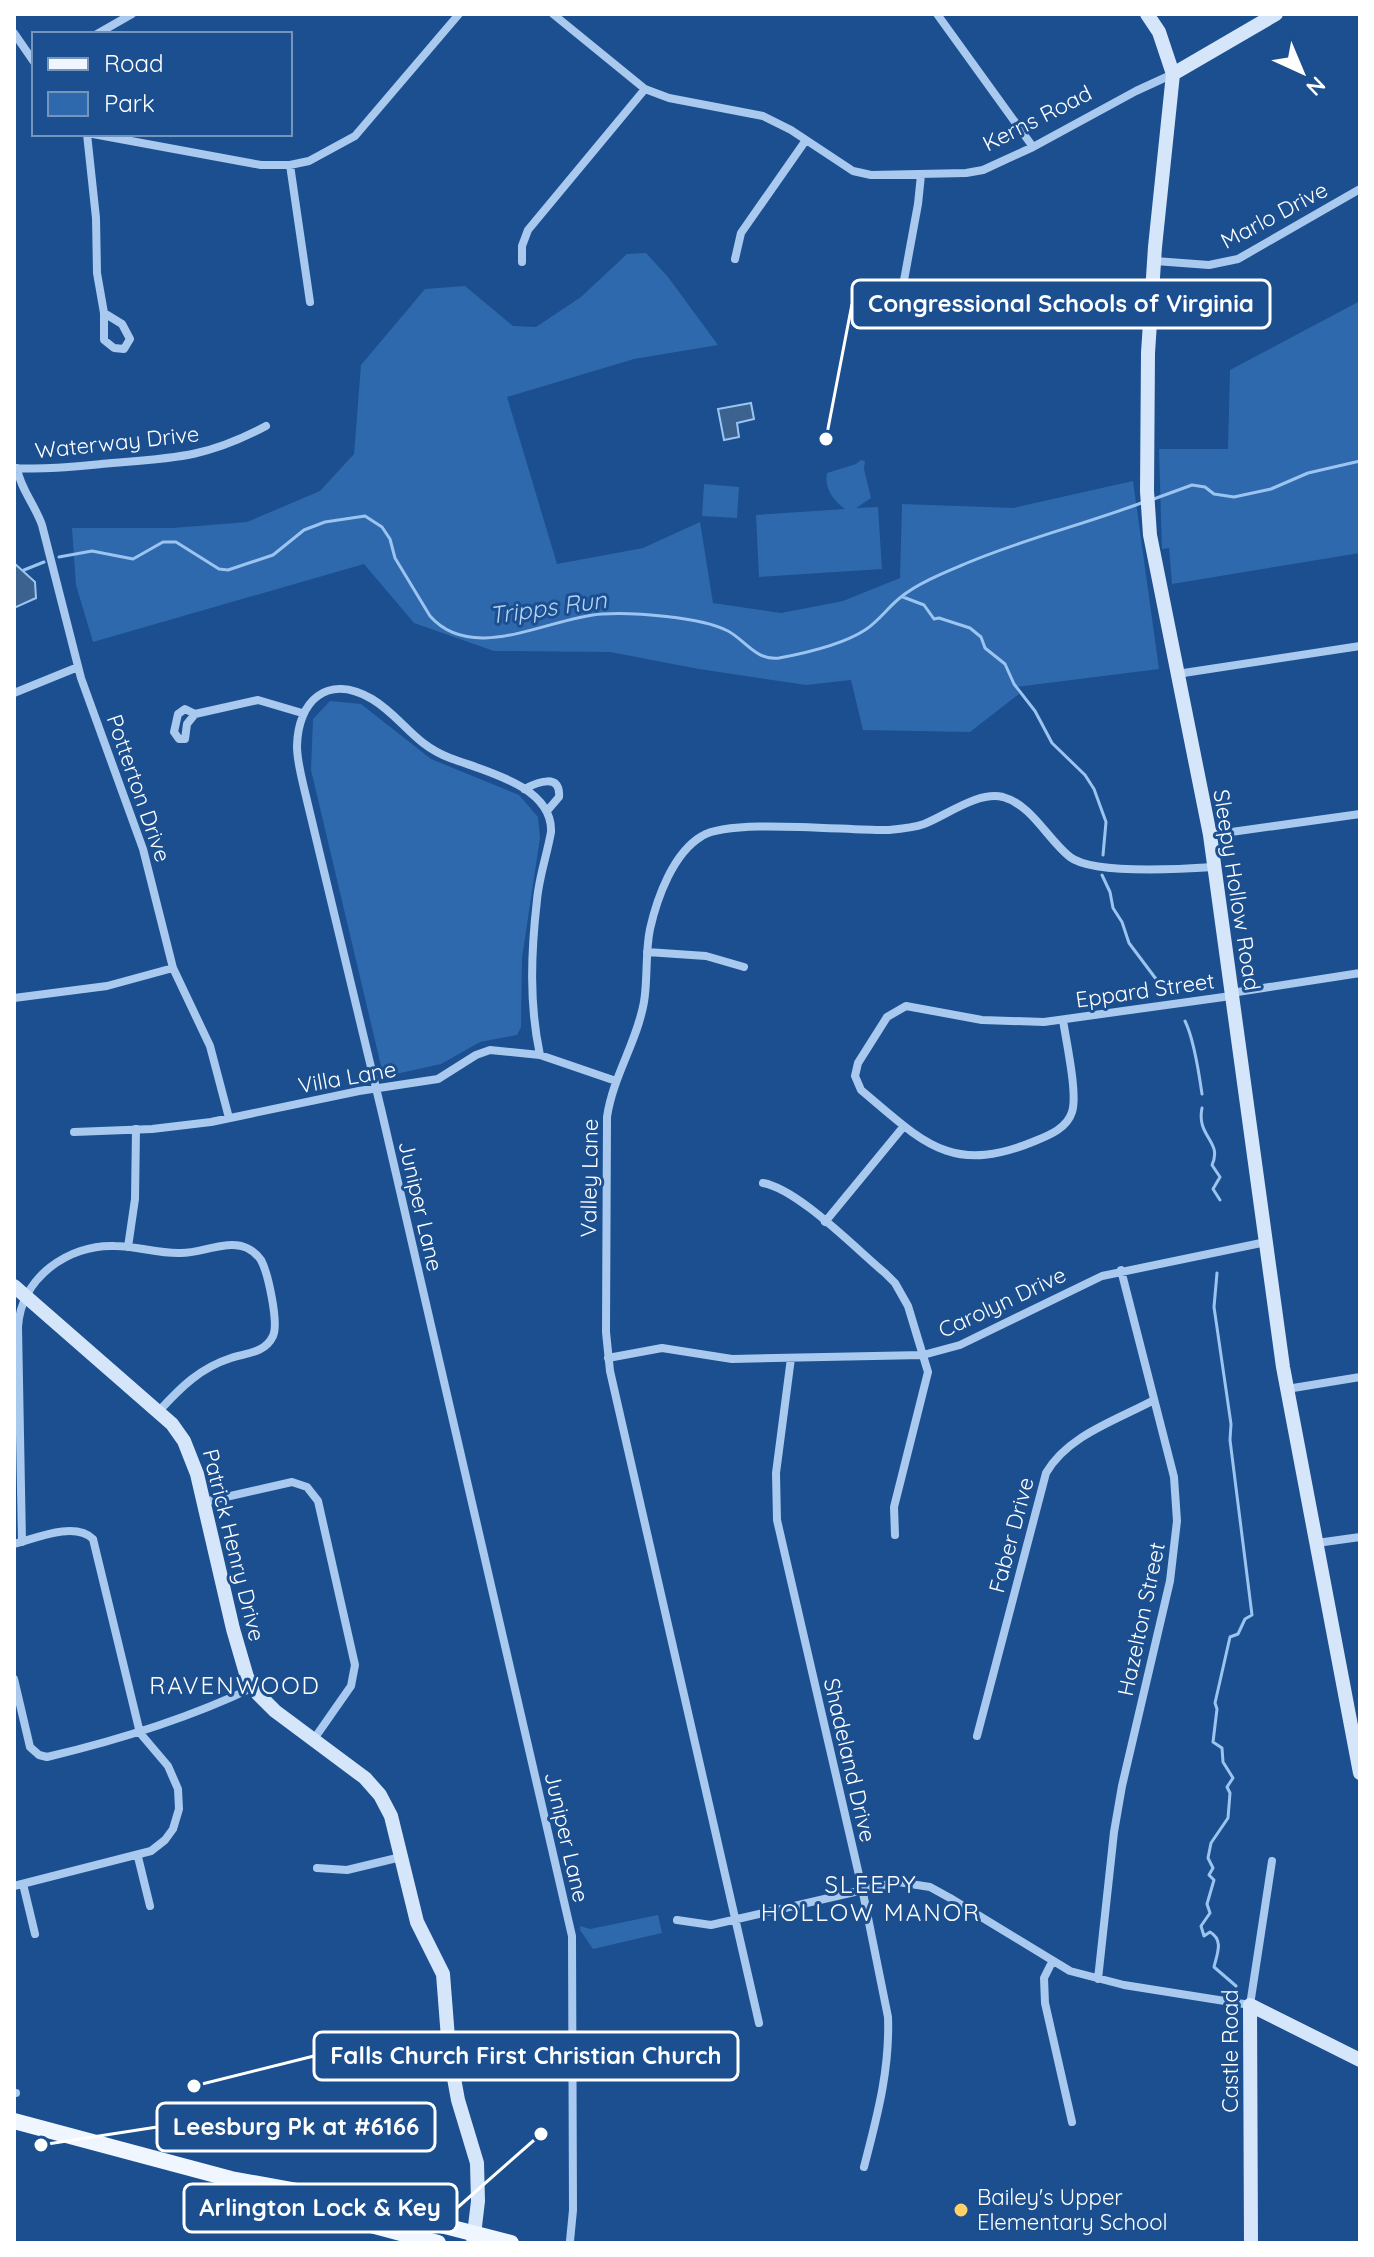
<svg xmlns="http://www.w3.org/2000/svg" width="1374" height="2257" viewBox="0 0 1374 2257" font-family="Quicksand,sans-serif">
<rect width="100%" height="100%" fill="#1b4f8f"/>
<path fill="#2e69ad" d="M 646,253 L 668,277 L 718,345 L 634,359 L 507,397 L 557,564 L 643,548 L 700,522 L 713,603 L 781,613 L 843,601 L 900,578 L 902,504 L 1013,508 L 1133,481 L 1159,669 L 1015,687 L 1019,694 L 970,732 L 863,730 L 851,680 L 806,685 L 699,669 L 610,652 L 494,651 L 414,623 L 364,564 L 93,642 L 76,585 L 72,528 L 173,528 L 247,522 L 320,491 L 354,454 L 361,365 L 425,289 L 465,286 L 513,326 L 536,327 L 581,297 L 627,254 Z
M 1360,301 L 1360,553 L 1172,584 L 1169,548 L 1162,549 L 1159,449 L 1228,449 L 1230,370 Z
M 861,460 L 865,461 L 864,469 L 871,498 L 856,508 L 878,507 L 882,569 L 759,577 L 756,515 L 845,509 C 834,501 824,489 827,473 L 856,464 Z
M 704,484 L 739,487 L 737,518 L 702,516 Z
M 330,701 L 361,704 L 431,759 L 519,795 L 538,817 L 540,838 L 522,958 L 521,1027 L 517,1035 L 480,1042 L 441,1064 L 391,1075 L 382,1070 L 311,770 L 313,719 Z
M 658,1915 L 662,1933 L 593,1949 L 580,1930 L 580,1926 L 590,1929 Z"/>
<path fill="#3c6290" stroke="#9cc4f0" stroke-width="2" d="M 751,403 L 754,419 L 737,423 L 739,437 L 724,440 L 718,409 Z
M 14,563 L 35,582 L 36,598 L 14,608 Z"/>
<g fill="none" stroke-linecap="round" stroke-linejoin="round">
<path stroke="#9cc4f0" stroke-width="3" d="M 1151,500 L 1192,485 L 1205,487 L 1214,494 L 1234,497 L 1271,489 L 1308,473 L 1360,461
M 59,557 L 92,551 L 133,559 L 163,542 L 176,542 L 219,569 L 228,570 L 273,555 L 304,530 L 325,522 L 365,516 L 382,527 L 390,539 L 395,558 L 430,616 C 473,665 550,617 602,614 C 633,612 701,617 728,631 C 745,640 756,661 779,658 C 806,653 842,645 865,630 C 879,621 888,607 901,597 C 917,584 941,574 960,566 C 1019,540 1083,525 1144,502
M 24,570 L 44,562
M 903,597 L 924,605 L 934,619 L 939,618 L 970,628 L 981,637 L 985,648 L 1005,664 L 1014,684 L 1035,711 L 1052,743 L 1085,775 L 1094,789 L 1106,822 L 1103,855
M 1102,875 L 1110,892 L 1113,908 L 1122,922 L 1129,943 L 1162,987
M 1185,1021 C 1194,1039 1199,1073 1202,1094
M 1202,1108 C 1196,1137 1223,1141 1212,1165 L 1220,1177 L 1213,1189 L 1220,1200
M 1217,1273 L 1214,1307 L 1231,1424 L 1230,1440 L 1252,1615 L 1245,1619 L 1238,1634 L 1230,1637 L 1215,1703 L 1217,1709 L 1213,1742 L 1222,1748 L 1223,1762 L 1233,1778 L 1227,1787 L 1230,1793 L 1228,1818 L 1211,1843 L 1208,1858 L 1213,1868 L 1209,1875 L 1214,1880 L 1207,1904 L 1210,1913 L 1201,1926 L 1204,1936 L 1210,1932 C 1224,1940 1217,1954 1214,1967 L 1236,1986"/>
<path stroke="#a9c9ee" stroke-width="8" d="M 553,14 L 645,89 L 669,98 L 763,116 L 791,130 L 853,171 L 871,175 L 966,173 L 983,170 L 1033,147 L 1136,91 L 1173,74
M 937,14 L 1033,147
M 14,33 L 34,62
M 97,34 L 132,14
M 87,134 L 96,218 L 97,273 L 104,313
M 93,134 L 261,165 L 290,165 L 309,161 L 355,136 L 459,14
M 290,165 L 310,302
M 735,259 L 741,233 L 806,140
M 1155,261 L 1209,265 L 1238,259 L 1360,189
M 522,262 L 522,246 L 528,230 L 645,89
M 104,313 L 122,324 L 130,339 L 124,349 L 114,348 L 104,340 Z
M 898,313 L 918,204 L 921,175
M 14,468 C 47,470 80,466 112,463 C 176,458 208,457 266,426
M 17,468 C 20,488 35,505 42,525 L 81,678 L 143,849 L 173,968 L 210,1046 L 229,1118
M 1177,674 L 1360,646
M 14,693 L 78,667
M 195,714 L 185,709 L 178,714 L 174,732 L 179,739 L 185,739 L 187,724 L 195,714 L 258,700 L 302,713
M 524,789 C 538,782 561,773 559,797 L 547,811
M 1210,835 L 1360,814
M 647,952 L 706,956 L 744,967
M 1231,993 L 1360,973
M 14,998 L 107,986 L 173,968
M 1063,1020 C 1066,1041 1078,1094 1072,1112 C 1067,1128 1050,1135 1035,1141 C 951,1176 923,1142 861,1090 L 855,1076 L 858,1063 L 887,1017 L 906,1006 L 982,1020 L 1044,1022 L 1231,996
M 540,1055 C 529,1004 531,952 537,900 C 539,877 547,855 551,832 C 553,786 484,771 450,758 C 413,744 402,717 372,699 C 327,673 298,701 297,746 C 297,760 301,775 304,788 L 382,1113 L 572,1936 L 573,2210 L 570,2241
M 74,1132 L 152,1129 L 211,1122 L 359,1091 L 438,1079 L 476,1055 L 490,1050 L 540,1055 L 616,1081
M 763,1183 C 798,1189 856,1249 885,1273 L 895,1283 L 908,1306 L 928,1372 L 894,1507 L 895,1535
M 825,1222 L 904,1126
M 128,1247 L 135,1199 L 136,1129
M 608,1358 L 662,1348 L 732,1359 L 923,1355 L 960,1345 L 1102,1276 L 1266,1242
M 791,1358 L 776,1473 L 777,1520 L 862,1888 L 888,2017 C 890,2070 877,2117 864,2167
M 1287,1389 L 1360,1377
M 204,1502 L 292,1482 L 307,1487 L 318,1501 L 355,1665 L 351,1686 L 314,1739
M 22,1542 L 18,1327 C 21,1278 68,1244 115,1246 C 137,1246 159,1254 181,1253 C 202,1253 228,1239 247,1248 C 253,1251 257,1254 261,1260 C 268,1273 279,1323 273,1336 C 265,1353 247,1353 231,1358 C 200,1368 181,1387 159,1411
M 1317,1543 L 1360,1537
M 14,1544 C 36,1538 75,1521 93,1539 L 140,1733 L 168,1766 L 178,1789 L 179,1809 L 173,1829 L 165,1840 L 151,1851 L 14,1886
M 14,1679 L 30,1747 L 39,1755 L 47,1757 C 119,1740 187,1719 254,1687
M 977,1736 L 1046,1473 C 1068,1435 1117,1420 1154,1400
M 138,1857 L 150,1906
M 317,1868 L 347,1870 L 401,1857
M 23,1884 L 35,1934
M 677,1920 L 711,1925 L 898,1882 L 930,1887 L 950,1898 L 1070,1971 L 1124,1985 L 1250,2005 L 1272,1861
M 1052,1962 L 1044,1978 L 1045,2003 L 1072,2122
M 1098,1979 L 1114,1832 L 1122,1786 L 1170,1581 L 1177,1521 L 1174,1477 L 1121,1270
M 759,2023 L 610,1371 L 606,1332 L 607,1117 C 613,1076 637,1042 644,1002 C 648,978 645,953 650,929 C 657,898 673,853 702,836 C 730,818 848,831 888,830 C 900,829 913,828 924,824 C 947,815 978,791 1003,797 C 1032,805 1048,840 1070,857 C 1093,875 1184,869 1214,867
M 14,2093 L 16,2093"/>
<path stroke="#d6e6fa" stroke-width="14" d="M 1147,14 L 1159,32 L 1173,74 L 1155,247 L 1148,353 L 1147,491 L 1150,535 L 1210,835 L 1283,1367 L 1360,1773
M 1173,74 L 1276,14
M 14,1286 L 172,1424 L 184,1441 L 197,1474 L 233,1629 L 247,1677 L 258,1694 L 275,1711 L 365,1778 L 380,1795 L 391,1816 L 417,1922 L 443,1974 L 449,2051 L 458,2100 L 477,2163 L 478,2201 L 473,2243
M 1251,2243 L 1250,2005 L 1360,2060"/>
<path stroke="#f0f6ff" stroke-width="16" d="M 14,2121 L 231,2179 L 336,2198 L 511,2243
M 282,2196 L 330,2214 L 438,2243"/>
</g>
<circle fill="#ffd166" stroke="#1b4f8f" stroke-width="3" cx="961" cy="2210" r="8"/>
<g text-anchor="middle" stroke-width="6" stroke-linejoin="round" paint-order="stroke">
<g font-size="22" fill="#fff" stroke="#1b4f8f">
<text transform="translate(1037 118) rotate(-27)" y="8">Kerns Road</text>
<text transform="translate(1274 215) rotate(-28)" y="8">Marlo Drive</text>
<text transform="translate(117 442) rotate(-6)" y="8">Waterway Drive</text>
<text transform="translate(139 788) rotate(71)" y="8">Potterton Drive</text>
<text transform="translate(1237 890) rotate(81)" y="8">Sleepy Hollow Road</text>
<text transform="translate(1145 990) rotate(-8)" y="8">Eppard Street</text>
<text transform="translate(347 1077) rotate(-10)" y="8">Villa Lane</text>
<text transform="translate(589 1178) rotate(-89)" y="8">Valley Lane</text>
<text transform="translate(421 1206) rotate(77)" y="8">Juniper Lane</text>
<text transform="translate(1002 1302) rotate(-25)" y="8">Carolyn Drive</text>
<text transform="translate(1011 1535) rotate(-75)" y="8">Faber Drive</text>
<text transform="translate(234 1545) rotate(76)" y="8">Patrick Henry Drive</text>
<text transform="translate(1141 1619) rotate(-78)" y="8">Hazelton Street</text>
<text transform="translate(850 1760) rotate(77)" y="8">Shadeland Drive</text>
<text transform="translate(567 1837) rotate(77)" y="8">Juniper Lane</text>
<text transform="translate(1230 2051) rotate(-90)" y="8">Castle Road</text>
</g>
<g font-size="22" fill="#fff" stroke="#1b4f8f" text-anchor="start">
<text x="977" y="2205">Bailey's Upper<tspan x="977" dy="25">Elementary School</tspan></text>
</g>
<g font-size="24" font-style="italic" fill="#b5d3f5" stroke="#1b4f8f">
<text transform="translate(548 608) rotate(-8)" y="8">Tripps Run</text>
</g>
<g font-size="24" letter-spacing="2" fill="#fff" stroke="#1b4f8f">
<text x="235" y="1694">RAVENWOOD</text>
<text x="871" y="1893">SLEEPY<tspan x="871" dy="28">HOLLOW MANOR</tspan></text>
</g>
</g>
<path fill="none" stroke="#fff" stroke-width="3" d="M826 439L852 304M194 2086L314 2056M41 2145L157 2127M541 2134L457 2208"/>
<g fill="#fff" stroke="#1b4f8f" stroke-width="3">
<circle cx="826" cy="439" r="8"/>
<circle cx="194" cy="2086" r="8"/>
<circle cx="41" cy="2145" r="8"/>
<circle cx="541" cy="2134" r="8"/>
</g>
<g fill="#1b4f8f" stroke="#fff" stroke-width="3">
<rect x="852" y="280" width="418" height="48" rx="8"/>
<rect x="314" y="2032" width="424" height="48" rx="8"/>
<rect x="157" y="2103" width="278" height="48" rx="8"/>
<rect x="184" y="2184" width="273" height="48" rx="8"/>
</g>
<g font-size="24" text-anchor="middle" font-weight="bold" fill="#fff">
<text x="1061" y="312">Congressional Schools of Virginia</text>
<text x="526" y="2064">Falls Church First Christian Church</text>
<text x="296" y="2135">Leesburg Pk at #6166</text>
<text x="320" y="2216">Arlington Lock &amp; Key</text>
</g>
<rect width="1374" height="2257" fill="none" stroke="#ffffff" stroke-width="32"/>
<rect x="32" y="32" width="260" height="104" fill="#1b4f8f" stroke="#7695bc" stroke-width="2"/>
<rect x="48" y="58" width="40" height="12" fill="#f0f6ff" stroke="#7695bc" stroke-width="2"/>
<text x="104" y="72" font-size="24" fill="#ffffff">Road</text>
<rect x="48" y="92" width="40" height="24" fill="#2e69ad" stroke="#7695bc" stroke-width="2"/>
<text x="104" y="112" font-size="24" fill="#ffffff">Park</text>
<g transform="translate(1302 72) rotate(136)" stroke="#1b4f8f" stroke-width="6" paint-order="stroke">
<path d="M0-6L14 30L0 20L-14 30Z" fill="#ffffff"/>
<text y="-12" font-size="22" font-weight="bold" text-anchor="middle" fill="#ffffff">N</text>
</g>
</svg>
